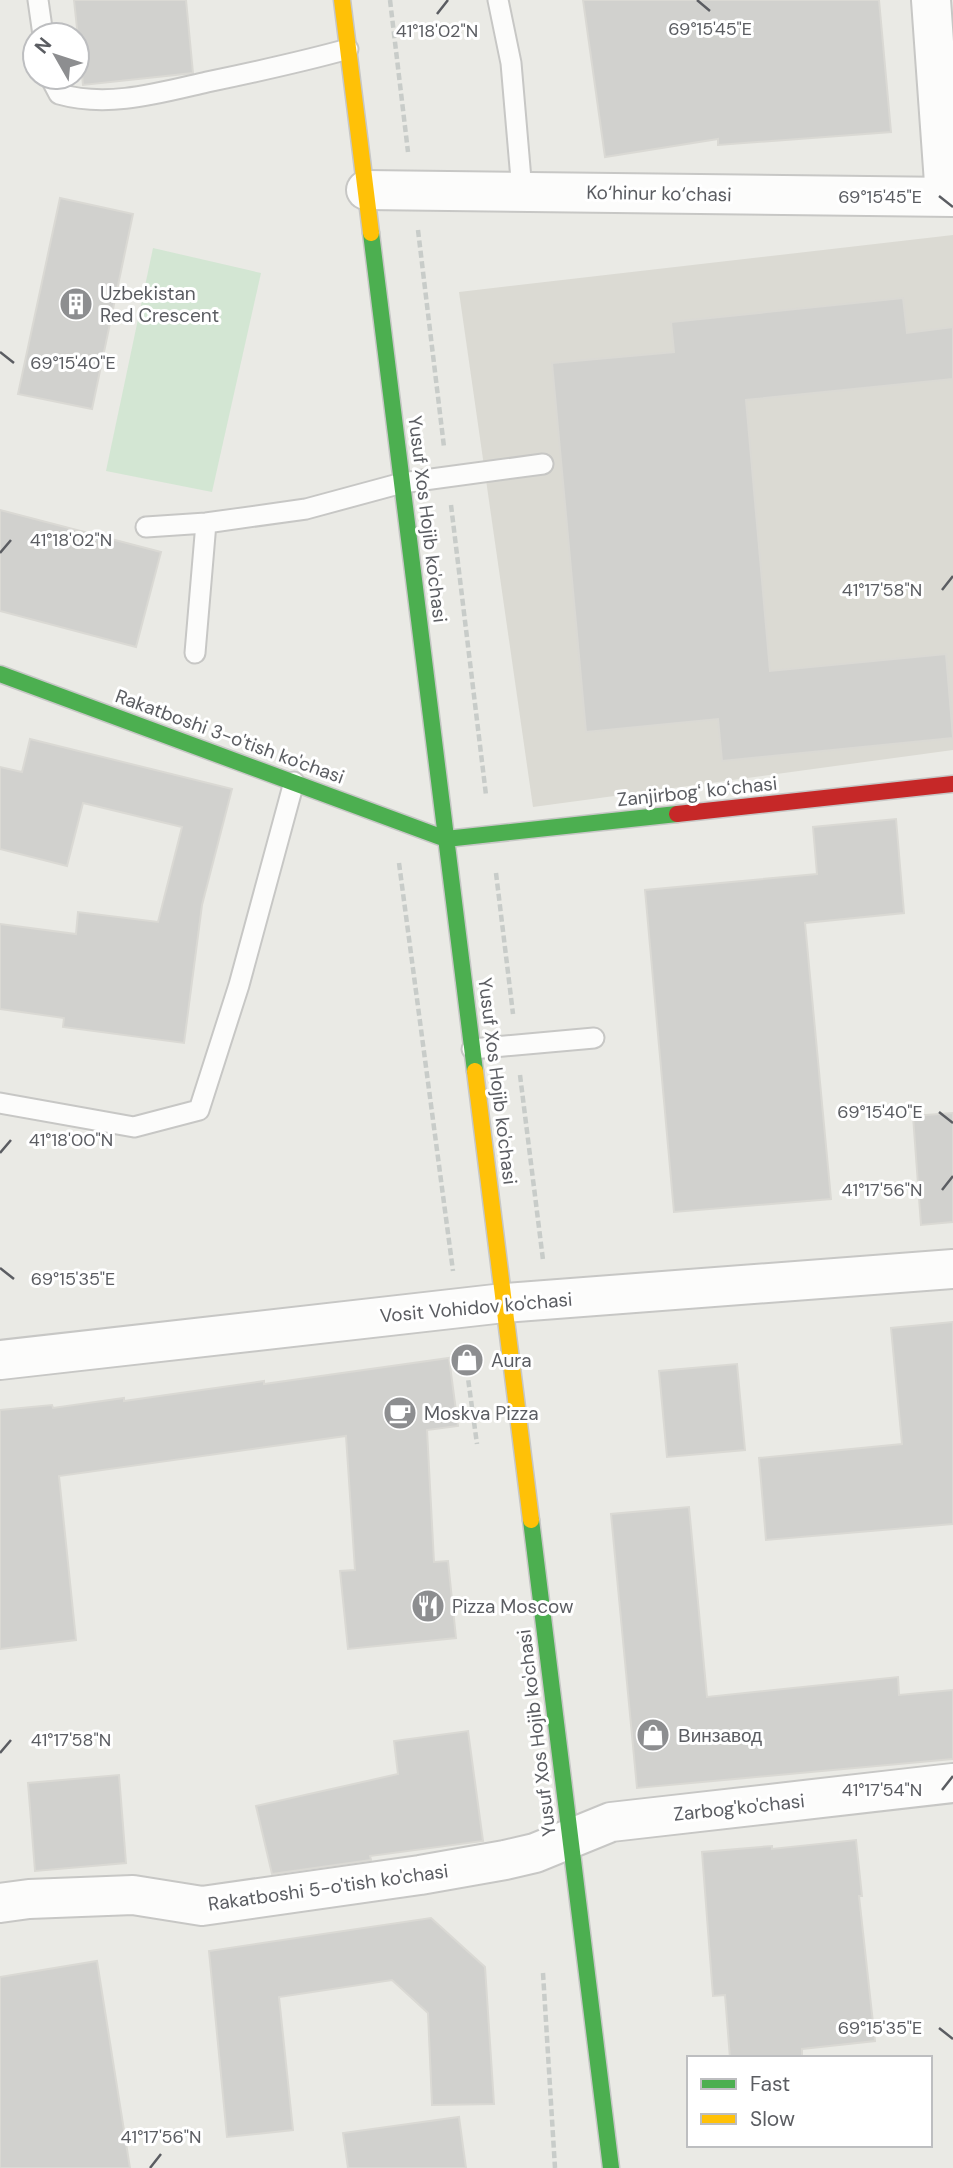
<svg xmlns="http://www.w3.org/2000/svg" width="953" height="2168" viewBox="0 0 953 2168" font-family="'DM Sans',sans-serif">
<rect width="100%" height="100%" fill="#eaeae5"/>
<path fill="#dbdad3" d="M 953,235 L 953,750 L 533,807 L 459,292 Z"/>
<path fill="#d3e6d3" d="M 153,248 L 261,273 L 212,492 L 106,471 Z"/>
<path fill="#d1d1ce" stroke="#dad9d4" stroke-width="2" d="M 74,0 L 186,0 L 193,73 L 83,85 Z
M 583,0 L 879,0 L 891,132 L 718,145 L 718,139 L 605,157 Z
M 60,198 L 133,214 L 92,409 L 18,394 Z
M 903,298 L 907,333 L 953,327 L 953,379 L 746,400 L 770,671 L 946,654 L 953,738 L 722,761 L 718,719 L 586,732 L 552,363 L 674,352 L 671,322 Z
M 0,510 L 161,552 L 136,647 L 0,611 Z
M 30,739 L 232,789 L 202,905 L 184,1043 L 63,1027 L 64,1018 L 0,1009 L 0,924 L 76,934 L 78,912 L 158,922 L 182,827 L 83,803 L 67,866 L 0,849 L 0,767 L 22,772 Z
M 896,819 L 904,913 L 805,923 L 831,1199 L 674,1212 L 645,890 L 817,874 L 813,827 Z
M 953,1113 L 953,1222 L 921,1225 L 913,1116 Z
M 953,1322 L 953,1524 L 766,1540 L 759,1458 L 902,1444 L 891,1328 Z
M 449,1358 L 458,1426 L 427,1430 L 434,1562 L 448,1561 L 456,1638 L 348,1649 L 340,1571 L 355,1570 L 346,1436 L 59,1476 L 76,1640 L 0,1649 L 0,1410 L 52,1405 L 53,1408 L 124,1398 L 124,1401 L 264,1381 L 264,1384 Z
M 737,1364 L 745,1450 L 667,1457 L 659,1371 Z
M 689,1507 L 707,1697 L 898,1677 L 899,1695 L 953,1690 L 953,1759 L 637,1788 L 611,1514 Z
M 468,1731 L 483,1841 L 370,1856 L 371,1860 L 272,1874 L 256,1806 L 398,1774 L 394,1741 Z
M 119,1775 L 126,1863 L 35,1871 L 28,1783 Z
M 856,1840 L 862,1896 L 859,1896 L 875,2041 L 802,2049 L 802,2058 L 730,2058 L 725,1995 L 713,1996 L 702,1852 L 772,1846 L 772,1849 Z
M 431,1918 L 485,1967 L 494,2104 L 432,2105 L 428,2013 L 392,1980 L 279,1997 L 293,2130 L 227,2137 L 209,1951 Z
M 97,1961 L 130,2168 L 0,2168 L 0,1977 Z
M 459,2117 L 466,2168 L 348,2168 L 343,2133 Z"/>
<g fill="none" stroke-linecap="round" stroke-linejoin="round">
<defs>
<path id="lane" d="M 38,0 L 43,35
M 498,0 L 511,63 L 522,191
M 50,77 L 59,94 C 108,108 159,93 207,82 C 255,72 301,62 348,49
M 146,527 L 206,523 L 306,509 L 402,483 L 543,464
M 195,653 L 206,523
M 472,1049 L 594,1038
M 0,1103 L 134,1127 L 199,1110 L 239,985 L 294,782"/>
<path id="street" d="M 931,0 L 945,197
M 366,190 L 953,197
M 0,1360 L 504,1303 L 953,1269
M 0,1903 L 29,1899 L 133,1895 L 202,1906 L 420,1875 L 505,1860 L 535,1853 L 611,1822 L 953,1783"/>
<path id="fast" d="M 371,233 L 475,1071
M 0,674 L 446,839 L 677,814
M 531,1520 L 611,2168"/>
<path id="slow" d="M 342,0 L 371,233
M 475,1071 L 531,1520"/>
<path id="jam" d="M 677,814 L 953,784"/>
</defs>
<use href="#lane" stroke="#c7c7c5" stroke-width="23"/>
<use href="#street" stroke="#c7c7c5" stroke-width="42"/>
<use href="#fast" stroke="#c7c7c6" stroke-width="19"/>
<use href="#slow" stroke="#c7c7c6" stroke-width="19"/>
<use href="#jam" stroke="#c7c7c6" stroke-width="19"/>
<path stroke="#c8ccc9" stroke-width="4.5" stroke-dasharray="7 3.5" stroke-linecap="butt" d="M 390,0 L 408,152
M 418,230 L 444,447
M 451,505 L 486,795
M 399,863 L 453,1271
M 496,873 L 513,1014
M 520,1075 L 543,1260
M 464,1349 L 477,1444
M 543,1973 L 555,2168"/>
<use href="#lane" stroke="#fcfcfb" stroke-width="19"/>
<use href="#street" stroke="#fcfcfb" stroke-width="38"/>
<use href="#fast" stroke="#4caf50" stroke-width="16"/>
<use href="#slow" stroke="#ffc107" stroke-width="16"/>
<use href="#jam" stroke="#c62828" stroke-width="16"/>
</g>
<path fill="none" stroke="#5b5d62" stroke-width="2.5" d="M 697,0 L 710,11M 437,14 L 448,0M 939,196 L 953,207M 0,352 L 14,363M 0,553 L 11,540M 942,590 L 953,576M 939,1112 L 953,1123M 0,1153 L 11,1140M 942,1190 L 953,1176M 0,1268 L 14,1279M 0,1753 L 11,1740M 942,1790 L 953,1776M 939,2028 L 953,2039M 150,2168 L 161,2154"/>
<defs>
<symbol id="building-disc" viewBox="-11 -11 22 22"><circle r="9.5" fill="#8d8e90" stroke="#fff"/><path d="M-4-6H4V6H1V3H-1V6H-4ZM-2.5-4.3h1.7v1.8h-1.7ZM.8-4.3h1.7v1.8H.8ZM-2.5-1h1.7V.8h-1.7ZM.8-1h1.7V.8H.8Z" fill="#fff"/></symbol>
<symbol id="shop-disc" viewBox="-11 -11 22 22"><circle r="9.5" fill="#8d8e90" stroke="#fff"/><path d="M-5-2.5h2.3a2.7 3.5 0 0 1 5.4 0H5L5.5 6h-11ZM-1.5-2.5h3a1.5 2.3 0 0 0-3 0Z" fill="#fff"/></symbol>
<symbol id="cafe-disc" viewBox="-11 -11 22 22"><circle r="9.5" fill="#8d8e90" stroke="#fff"/><path d="M-5.5-4.5H6V0H3Q3 3.5 0 3.5H-2.5Q-5.5 3.5-5.5 0ZM3-3.2v2h1.7v-2ZM-6 4.5H4V6H-6Z" fill="#fff"/></symbol>
<symbol id="restaurant-disc" viewBox="-11 -11 22 22"><circle r="9.5" fill="#8d8e90" stroke="#fff"/><path d="M-5-6h1v4h1v-4h1v4h1v-4h1v5L-1.5 .5V6h-2V.5L-5-1ZM5-6V6H3V1.5H1.5Q1.5-4 5-6Z" fill="#fff"/></symbol>
</defs>
<g fill-rule="evenodd">
<use href="#building-disc" x="57" y="285" width="38" height="38"/>
<use href="#shop-disc" x="448" y="1341" width="38" height="38"/>
<use href="#cafe-disc" x="381" y="1394" width="38" height="38"/>
<use href="#restaurant-disc" x="409" y="1587" width="38" height="38"/>
<use href="#shop-disc" x="634" y="1716" width="38" height="38"/>
</g>
<g text-anchor="middle" stroke-width="6" stroke-linejoin="round" paint-order="stroke">
<g font-size="19" fill="#5b5d62" stroke="#fff">
<text transform="translate(659 193) rotate(1)" y="7">Ko‘hinur ko‘chasi</text>
<text transform="translate(428 519) rotate(83)" y="7">Yusuf Xos Hojib ko'chasi</text>
<text transform="translate(230 736) rotate(20)" y="7">Rakatboshi 3-o'tish ko'chasi</text>
<text transform="translate(697 791) rotate(-6)" y="7">Zanjirbogʻ koʻchasi</text>
<text transform="translate(498 1081) rotate(83)" y="7">Yusuf Xos Hojib ko'chasi</text>
<text transform="translate(476 1307) rotate(-5)" y="7">Vosit Vohidov ko'chasi</text>
<text transform="translate(536 1733) rotate(-97)" y="7">Yusuf Xos Hojib ko'chasi</text>
<text transform="translate(739 1807) rotate(-6)" y="7">Zarbog'ko'chasi</text>
<text transform="translate(328 1887) rotate(-8)" y="7">Rakatboshi 5-o'tish ko'chasi</text>
</g>
<g font-size="19" fill="#5b5d62" stroke="#fff" text-anchor="start">
<text x="100" y="300">Uzbekistan<tspan x="100" dy="22">Red Crescent</tspan></text>
<text x="491" y="1367">Aura</text>
<text x="424" y="1420">Moskva Pizza</text>
<text x="452" y="1613">Pizza Moscow</text>
<text x="678" y="1742">Винзавод</text>
</g>
</g>
<g font-size="18" text-anchor="middle" fill="#5b5d62" stroke="#fff" stroke-width="6" stroke-linejoin="round" paint-order="stroke">
<text x="710" y="35">69°15'45"E</text>
<text x="437" y="37">41°18'02"N</text>
<text x="880" y="203">69°15'45"E</text>
<text x="73" y="369">69°15'40"E</text>
<text x="71" y="546">41°18'02"N</text>
<text x="882" y="596">41°17'58"N</text>
<text x="880" y="1118">69°15'40"E</text>
<text x="71" y="1146">41°18'00"N</text>
<text x="882" y="1196">41°17'56"N</text>
<text x="73" y="1285">69°15'35"E</text>
<text x="71" y="1746">41°17'58"N</text>
<text x="882" y="1796">41°17'54"N</text>
<text x="880" y="2034">69°15'35"E</text>
<text x="161" y="2143">41°17'56"N</text>
</g>
<rect x="687" y="2056" width="245" height="91" fill="#ffffff" stroke="#bdbec0" stroke-width="2"/>
<rect x="701" y="2079" width="35" height="10" fill="#4caf50" stroke="#bdbec0" stroke-width="2"/>
<text x="750" y="2091" font-size="21" fill="#5b5d62">Fast</text>
<rect x="701" y="2114" width="35" height="10" fill="#ffc107" stroke="#bdbec0" stroke-width="2"/>
<text x="750" y="2126" font-size="21" fill="#5b5d62">Slow</text>
<g transform="translate(56 56) rotate(309)"><circle r="33" fill="#ffffff" stroke="#bdbec0" stroke-width="2"/>
<path d="M0-5L12 26L0 18L-12 26Z" fill="#8d8e90"/>
<text y="-10" font-size="19" font-weight="bold" text-anchor="middle" fill="#5b5d62">N</text>
</g>
</svg>
